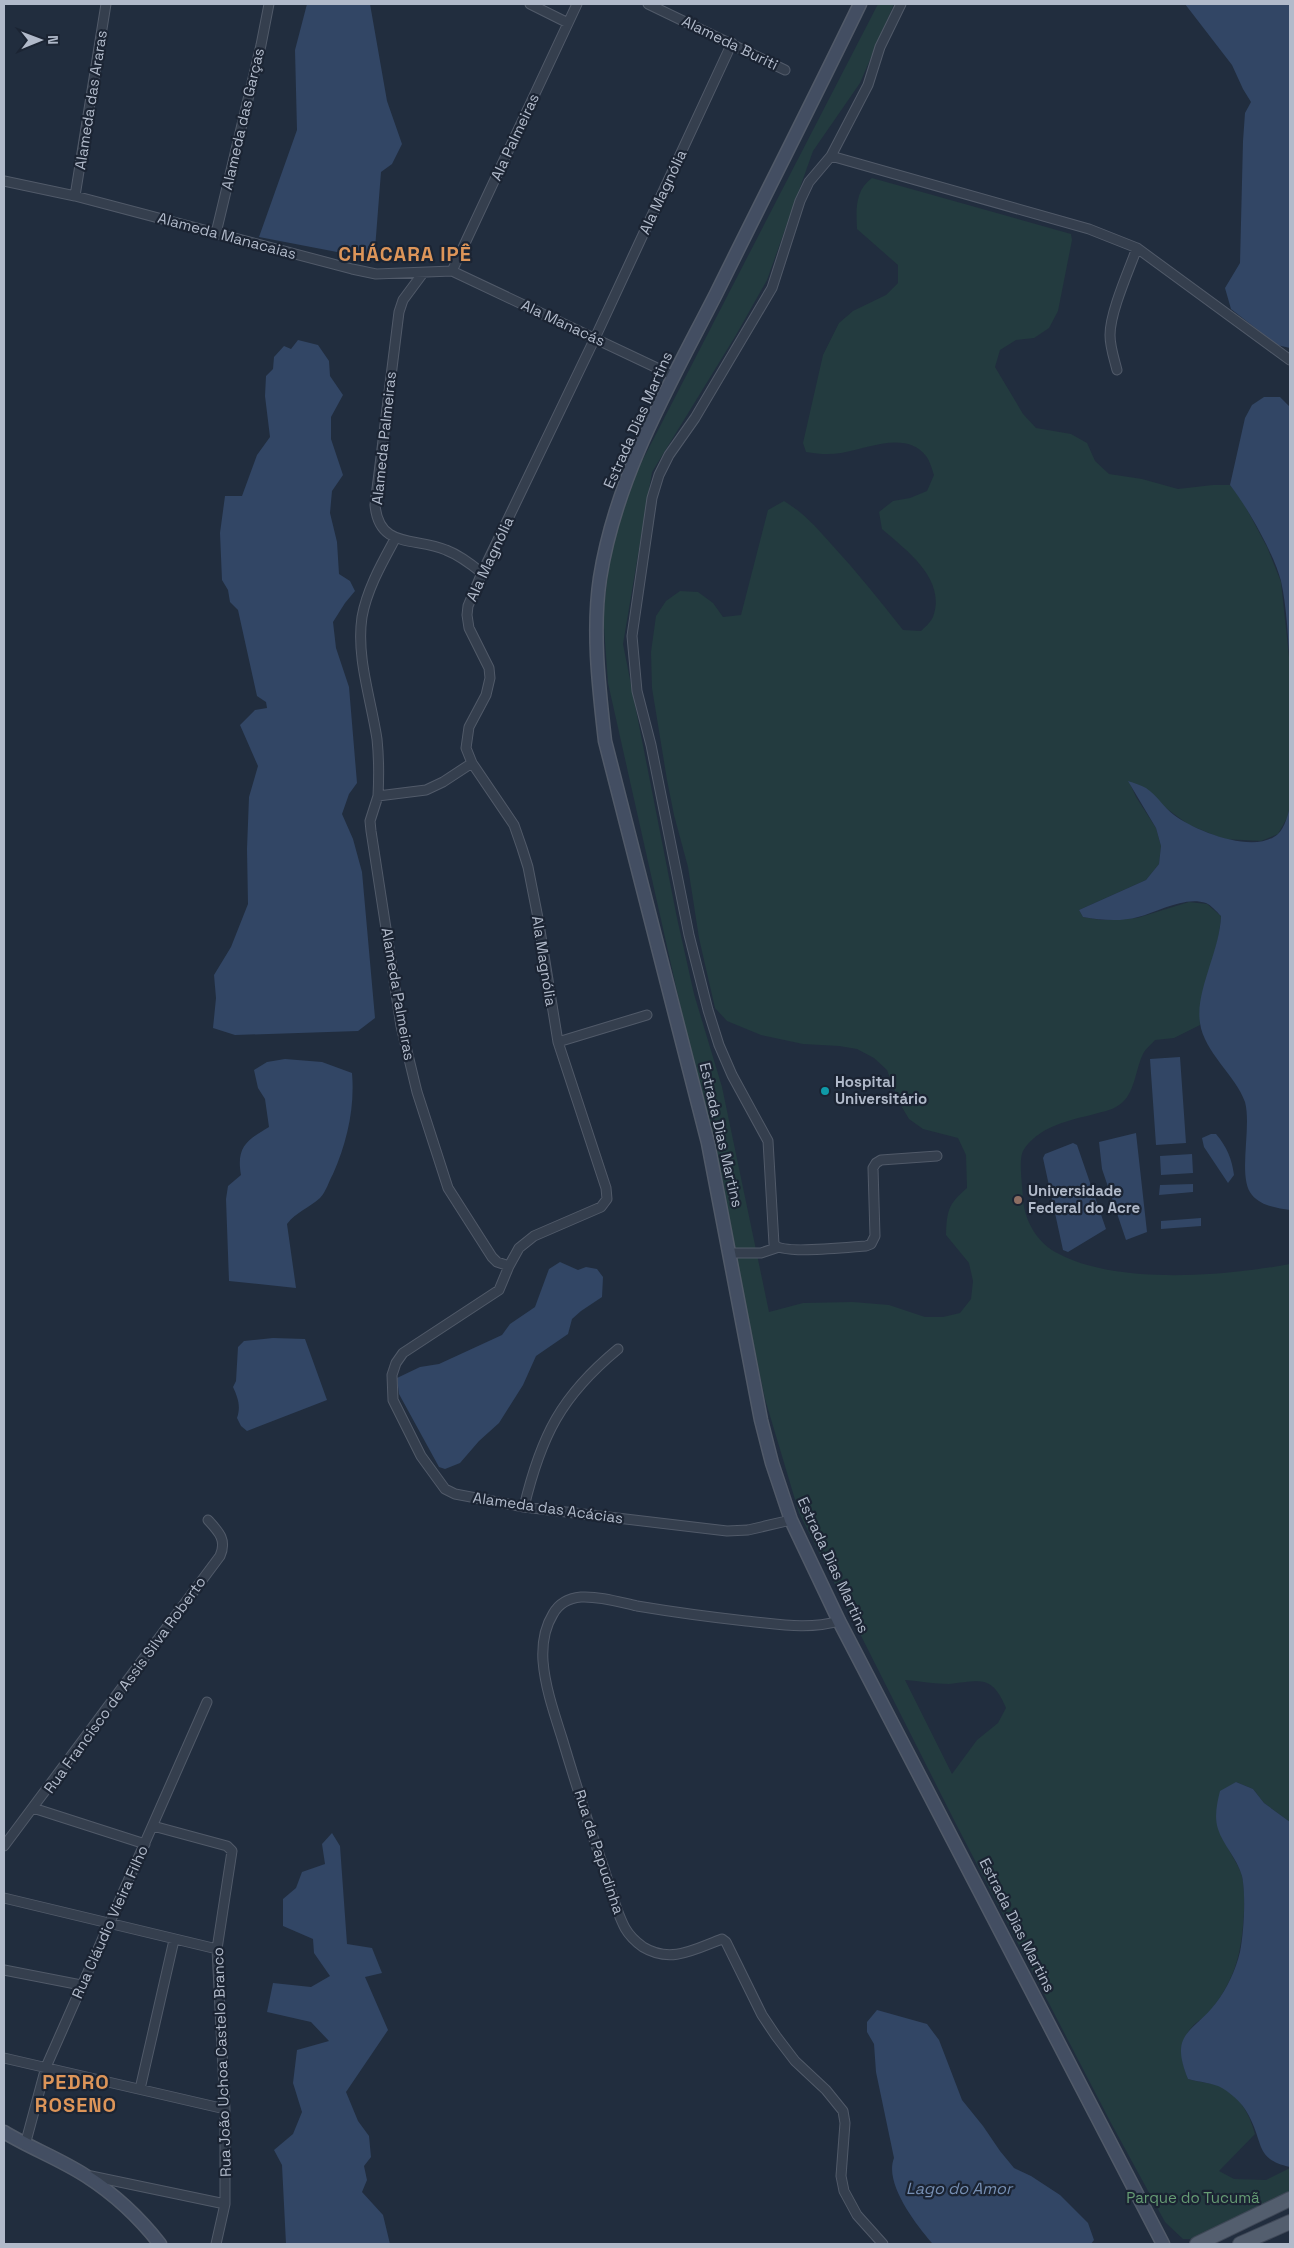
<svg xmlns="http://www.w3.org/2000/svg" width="1294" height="2248" viewBox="0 0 1294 2248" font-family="'Space Grotesk',sans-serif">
<rect width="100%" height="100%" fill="#212d3e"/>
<path fill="#233b3f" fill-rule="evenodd" d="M 878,4 L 894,4 L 860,83 L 813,151 L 767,280 L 736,335 L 652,472 L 623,644 L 677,918 L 694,994 L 722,1087 L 769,1312 L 803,1303 L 853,1302 L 889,1305 L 925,1317 L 943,1317 L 960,1313 L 971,1299 L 973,1281 L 969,1263 L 946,1235 C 947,1211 948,1204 967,1188 L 966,1155 L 958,1138 L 923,1129 L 909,1119 L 900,1104 L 887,1070 L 874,1058 L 857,1049 L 839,1046 L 803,1044 L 761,1035 L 727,1021 L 715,1008 L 699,938 L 688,867 L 674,815 L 667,780 L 652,688 L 651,652 L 656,616 L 666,601 L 680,591 L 698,592 L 713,603 L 723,617 L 741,615 L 768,510 L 784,501 C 804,513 817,528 832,545 C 857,572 880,601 903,630 L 921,631 C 925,627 931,622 933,617 C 947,579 906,550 882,529 L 879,512 L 893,501 L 910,498 L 927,491 L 934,475 C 932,469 930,461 926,456 C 906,430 867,449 841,453 C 829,455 818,454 806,452 L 803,443 L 823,355 L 839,323 L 853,311 L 886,295 L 898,283 L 898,265 L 857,229 C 856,210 855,190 872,178 L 1071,234 L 1072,240 L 1058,311 L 1049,328 L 1034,338 L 1016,340 L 1000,350 L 995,367 L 1023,414 L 1036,428 L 1071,434 L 1087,443 L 1095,461 L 1109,474 L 1142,479 L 1178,489 L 1213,485 L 1230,485 L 1242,500 L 1267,547 L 1281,582 L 1290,666 L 1290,806 L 1287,818 L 1278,834 L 1261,841 L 1224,839 L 1189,825 L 1129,781 L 1136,797 L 1156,828 L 1161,846 L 1159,864 L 1146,880 L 1079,910 L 1083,917 L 1101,920 L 1137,918 L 1189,902 L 1207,904 L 1221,916 C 1219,954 1199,987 1200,1025 L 1174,1038 L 1155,1040 C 1151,1045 1145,1049 1143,1054 C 1135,1070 1135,1095 1119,1105 C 1111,1111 1100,1112 1091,1115 C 1065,1121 1037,1128 1023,1151 C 1018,1160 1023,1189 1023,1200 C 1025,1222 1038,1244 1059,1254 C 1118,1285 1226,1276 1290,1264 L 1290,1822 L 1264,1803 L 1253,1789 L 1236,1782 C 1235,1793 1225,1837 1227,1845 C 1231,1856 1239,1865 1242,1876 C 1247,1899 1243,1948 1234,1970 C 1228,1986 1218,2003 1206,2015 C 1202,2019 1196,2022 1192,2027 C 1177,2043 1181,2061 1188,2079 C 1198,2082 1211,2083 1220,2086 C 1239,2094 1250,2115 1255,2134 L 1219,2171 L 1234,2179 L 1266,2180 L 1290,2168 L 1290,2193 L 1190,2239 L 1183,2239 L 1165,2222 L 1111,2123 L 956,1824 L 799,1513 L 765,1399 L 720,1183 L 608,683 L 603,614 L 612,543 L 638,469 ZM 905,1680 C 920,1681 934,1684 949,1684 C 980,1681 992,1674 1006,1708 L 998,1723 L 977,1740 L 952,1774 Z"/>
<path fill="#324665" d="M 307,4 L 370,4 L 387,101 L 402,144 L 392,164 L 381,172 L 375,249 L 363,257 L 259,237 L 297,130 L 295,50 Z
M 1185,4 L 1290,4 L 1290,348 L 1277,345 L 1231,309 L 1225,288 L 1240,263 L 1243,141 L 1245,113 L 1251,102 L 1243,89 L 1232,65 Z
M 298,340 L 318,345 L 329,361 L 330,376 L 343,395 L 331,417 L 331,439 L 343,475 L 332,491 L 330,513 L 337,542 L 339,574 L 350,581 L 355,591 L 345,603 L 333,622 L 336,648 L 349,687 L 357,783 L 349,794 L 342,814 L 353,839 L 362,872 L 375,1018 L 358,1031 L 235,1035 L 213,1028 L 216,998 L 214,975 L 231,947 L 248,904 L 247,849 L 249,797 L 258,766 L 240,725 L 255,710 L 267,708 L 266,702 L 257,696 L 238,610 L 230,602 L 228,590 L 222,580 L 220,533 L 225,496 L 242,496 L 257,455 L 270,437 L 265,396 L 266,376 L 273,369 L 274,357 L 284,346 L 291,349 Z
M 1264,397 L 1280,397 L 1290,407 L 1290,666 C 1288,639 1287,608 1281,581 C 1274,554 1248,508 1230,485 L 1245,418 L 1252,405 Z
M 1128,781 C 1134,783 1141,785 1146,788 C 1157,795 1164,808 1174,815 C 1195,831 1255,855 1278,834 C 1285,827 1288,815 1290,806 L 1290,1210 C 1277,1208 1261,1206 1252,1195 C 1237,1178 1252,1128 1245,1102 C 1236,1076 1204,1052 1200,1023 C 1195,991 1220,951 1221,916 C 1217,912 1211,905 1206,903 C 1184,896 1158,912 1138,917 C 1120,922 1101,920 1083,917 L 1079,910 L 1146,880 L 1159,864 L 1161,846 L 1156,828 Z
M 1180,1057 L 1186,1143 L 1156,1145 L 1150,1059 Z
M 285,1059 L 322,1062 L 352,1073 C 355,1108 347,1142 333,1174 C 329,1181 326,1192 320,1198 C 309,1208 296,1212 287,1224 L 296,1288 L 229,1281 L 226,1199 L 228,1186 L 241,1175 C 236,1147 247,1140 269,1127 L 265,1099 L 258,1088 L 254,1070 L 267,1062 Z
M 1136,1133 L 1147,1232 L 1126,1240 L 1102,1169 L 1099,1142 Z
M 1211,1134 L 1216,1134 C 1227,1147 1232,1159 1234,1175 L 1228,1183 L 1204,1147 L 1202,1138 Z
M 1073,1143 L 1077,1145 L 1106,1229 L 1068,1252 L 1063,1250 L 1043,1158 L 1045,1154 Z
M 1192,1154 L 1193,1173 L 1161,1175 L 1160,1156 Z
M 1193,1184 L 1193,1192 L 1159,1195 L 1160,1185 Z
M 1201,1218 L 1201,1226 L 1161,1229 L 1161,1221 Z
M 560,1262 L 578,1270 L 586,1267 L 597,1269 L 603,1277 L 602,1297 L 581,1311 L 572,1319 L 568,1334 L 536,1356 L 523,1385 L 499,1423 L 479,1441 L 460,1463 L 445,1469 L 439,1467 L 399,1394 L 397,1378 L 420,1367 L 439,1364 L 502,1335 L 510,1324 L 535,1307 L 549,1269 Z
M 273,1338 L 305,1339 L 327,1400 L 247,1431 L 241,1426 L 237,1418 C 241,1406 238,1398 233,1387 L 236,1381 L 238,1347 L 244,1341 Z
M 1236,1782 L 1253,1789 L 1264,1803 L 1290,1822 L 1290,2167 C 1257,2160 1263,2145 1251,2120 C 1245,2106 1235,2096 1222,2088 C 1214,2083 1198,2082 1188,2079 C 1169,2032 1192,2034 1216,2003 C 1227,1989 1236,1969 1240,1952 C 1244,1932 1246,1895 1242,1876 C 1237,1858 1223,1845 1218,1829 C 1214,1817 1217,1803 1220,1791 Z
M 332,1833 L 340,1846 L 347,1944 L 372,1948 L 382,1973 L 365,1977 L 388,2030 L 346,2092 L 358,2121 L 369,2136 L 371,2157 L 364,2166 L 367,2180 L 362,2192 L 383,2215 L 390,2244 L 286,2244 L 282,2165 L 274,2150 L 293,2134 L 302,2112 L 293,2083 L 297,2050 L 329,2041 L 311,2022 L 267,2012 L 273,1983 L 311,1987 L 330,1976 L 314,1953 L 313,1939 L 283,1926 L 283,1899 L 296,1888 L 302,1872 L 325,1864 L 322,1844 Z
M 877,2010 L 927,2024 L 939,2040 L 962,2100 L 983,2126 L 1000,2151 L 1014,2168 L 1031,2176 L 1060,2195 L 1088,2223 L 1094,2240 L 1091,2244 L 933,2244 L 931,2242 C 915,2223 884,2183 894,2158 L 876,2072 L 874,2044 L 867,2032 L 867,2022 Z"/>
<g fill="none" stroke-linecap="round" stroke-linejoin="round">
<defs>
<path id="street" d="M 530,4 L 568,23
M 648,4 L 785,70
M 901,4 L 880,47 L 868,85 L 831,156 L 809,182 L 800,201 L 772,288 L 695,418 L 669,455 L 659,475 L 652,498 L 632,636 L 637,691 L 651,745 L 689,935 L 708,1010 L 719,1045 L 732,1075 L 768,1141 L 774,1244 C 781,1255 850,1247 866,1246 L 871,1244 L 875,1236 L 873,1168 L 876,1163 L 881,1160 L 937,1156
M 732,43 L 595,338 L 482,573 L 468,606 L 467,615 L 469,628 L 489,668 L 490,678 L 486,695 L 469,727 L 466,748 L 472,763 L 514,825 L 522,848 L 528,867 L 538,918 L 558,1042 L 606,1188 L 607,1199 L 601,1207 L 534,1236 L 519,1248 L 509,1266 L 499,1290 L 403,1353 L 396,1363 L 392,1375 L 393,1400 L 421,1456 L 445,1489 L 455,1494 L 524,1507 L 727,1531 L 748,1530 L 791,1520
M 831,156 L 1089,229 L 1137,248 L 1290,360
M 4,181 L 75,196 L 352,269 L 376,274 L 452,271 L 674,376
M 75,196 L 106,4
M 216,233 L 261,45 L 269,4
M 452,271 L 577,4
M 423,273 L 403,300 L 399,312 L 375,505 C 379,549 415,537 446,550 C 459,555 471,564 482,573
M 1117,370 C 1114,358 1110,347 1110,335 C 1110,312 1129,270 1137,248
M 472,763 L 443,782 L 426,790 L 378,796 L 370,821 L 371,831 L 401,1026 L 417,1092 L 448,1188 L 492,1257 L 497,1262 L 509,1266
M 378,796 C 379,777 379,758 377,739 C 371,699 356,657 362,617 C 367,589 382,563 395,539
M 558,1042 L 647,1015
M 730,1253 L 761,1253 L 776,1248
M 524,1507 C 541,1436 561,1396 618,1349
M 839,1621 C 808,1630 778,1624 746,1621 C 710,1617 673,1612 637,1606 C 619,1602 600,1596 581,1597 C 570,1598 559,1603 553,1614 C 545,1627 542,1645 543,1661 C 545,1687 554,1713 562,1738 C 574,1778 586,1817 600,1857 C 609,1881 613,1905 625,1928 C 629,1935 636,1942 643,1947 C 671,1964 695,1949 722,1939 L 726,1942 L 762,2015 L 776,2036 L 795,2061 L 826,2090 L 843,2111 L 845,2123 L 841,2176 L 844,2191 L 857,2215 L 883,2244
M 33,1808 L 145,1844
M 153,1826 L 227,1846 L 232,1851 L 217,1949 L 225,2109 L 225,2204 L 216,2244
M 4,1846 L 220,1556 C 227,1540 219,1532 208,1520
M 4,1898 L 217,1949
M 4,1970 L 81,1985
M 4,2058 L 225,2109
M 140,2089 L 174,1940
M 25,2145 L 46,2067 L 207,1702
M 91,2176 L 225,2204"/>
<path id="secondary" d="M 860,4 C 813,101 764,197 716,294 C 670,384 616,476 600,578 C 592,631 599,688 605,741 L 708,1143 L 761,1420 L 772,1463 L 791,1520 L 839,1621 L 1163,2244
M 4,2132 C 30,2148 60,2159 86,2176 C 114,2194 139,2217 160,2244"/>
<path id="primary" d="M 1197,2244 L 1290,2199
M 1240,2244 L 1290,2222"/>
</defs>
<use href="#street" stroke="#515a69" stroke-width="11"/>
<use href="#secondary" stroke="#515a69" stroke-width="15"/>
<use href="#primary" stroke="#3f4857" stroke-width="16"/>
<use href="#street" stroke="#353f4e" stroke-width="9"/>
<use href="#secondary" stroke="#434e62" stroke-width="12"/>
<use href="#primary" stroke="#535e6e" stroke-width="14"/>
</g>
<circle fill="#0f9aa8" stroke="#1b2433" stroke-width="2" cx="825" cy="1091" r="5"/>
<circle fill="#8d6e63" stroke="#1b2433" stroke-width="2" cx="1018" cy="1200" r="5"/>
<g text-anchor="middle" stroke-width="4.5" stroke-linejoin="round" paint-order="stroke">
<g font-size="15" fill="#b1baca" stroke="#1b2433">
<text transform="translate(730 43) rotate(26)" y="5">Alameda Buriti</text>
<text transform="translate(91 100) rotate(-81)" y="5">Alameda das Araras</text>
<text transform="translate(243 119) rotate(-77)" y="5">Alameda das Garças</text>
<text transform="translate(515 137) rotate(-65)" y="5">Ala Palmeiras</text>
<text transform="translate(663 192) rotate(-65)" y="5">Ala Magnólia</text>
<text transform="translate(227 236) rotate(15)" y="5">Alameda Manacaias</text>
<text transform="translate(563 323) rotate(25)" y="5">Ala Manacás</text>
<text transform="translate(638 420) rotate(-66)" y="5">Estrada Dias Martins</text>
<text transform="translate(384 438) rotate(-84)" y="5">Alameda Palmeiras</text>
<text transform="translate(490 559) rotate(-65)" y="5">Ala Magnólia</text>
<text transform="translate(544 961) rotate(81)" y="5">Ala Magnólia</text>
<text transform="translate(398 994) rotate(80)" y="5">Alameda Palmeiras</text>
<text transform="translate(721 1135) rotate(77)" y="5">Estrada Dias Martins</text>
<text transform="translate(548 1508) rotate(8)" y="5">Alameda das Acácias</text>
<text transform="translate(833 1565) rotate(65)" y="5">Estrada Dias Martins</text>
<text transform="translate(125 1685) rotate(-54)" y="5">Rua Francisco de Assis Silva Roberto</text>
<text transform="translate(599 1852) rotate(72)" y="5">Rua da Papudinha</text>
<text transform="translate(110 1922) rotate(-66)" y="5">Rua Cláudio Vieira Filho</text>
<text transform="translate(1017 1925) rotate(63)" y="5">Estrada Dias Martins</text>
<text transform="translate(222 2062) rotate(-92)" y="5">Rua João Uchoa Castelo Branco</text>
</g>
<g font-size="15" font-weight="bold" fill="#b1baca" stroke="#1b2433" text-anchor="start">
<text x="835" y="1087">Hospital<tspan x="835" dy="17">Universitário</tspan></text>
<text x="1028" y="1196">Universidade<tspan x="1028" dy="17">Federal do Acre</tspan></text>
</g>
<g font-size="15" fill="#669c74" stroke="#1b2433">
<text x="1193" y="2203">Parque do Tucumã</text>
</g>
<g font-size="16" font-style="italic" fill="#768fb3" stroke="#1b2433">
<text x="959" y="2194">Lago do Amor</text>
</g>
<g font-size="20" font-weight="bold" letter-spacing="1" fill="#dd9559" stroke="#1b2433">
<text x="405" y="261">CHÁCARA IPÊ</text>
<text x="76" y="2089">PEDRO<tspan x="76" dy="23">ROSENO</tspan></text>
</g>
</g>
<rect width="1294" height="2248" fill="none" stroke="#b1baca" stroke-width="10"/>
<g transform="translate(40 40) rotate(89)" stroke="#1b2433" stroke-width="4" paint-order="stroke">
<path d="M0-4L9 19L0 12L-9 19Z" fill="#b1baca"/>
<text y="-8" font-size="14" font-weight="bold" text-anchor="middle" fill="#b1baca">N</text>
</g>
</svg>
